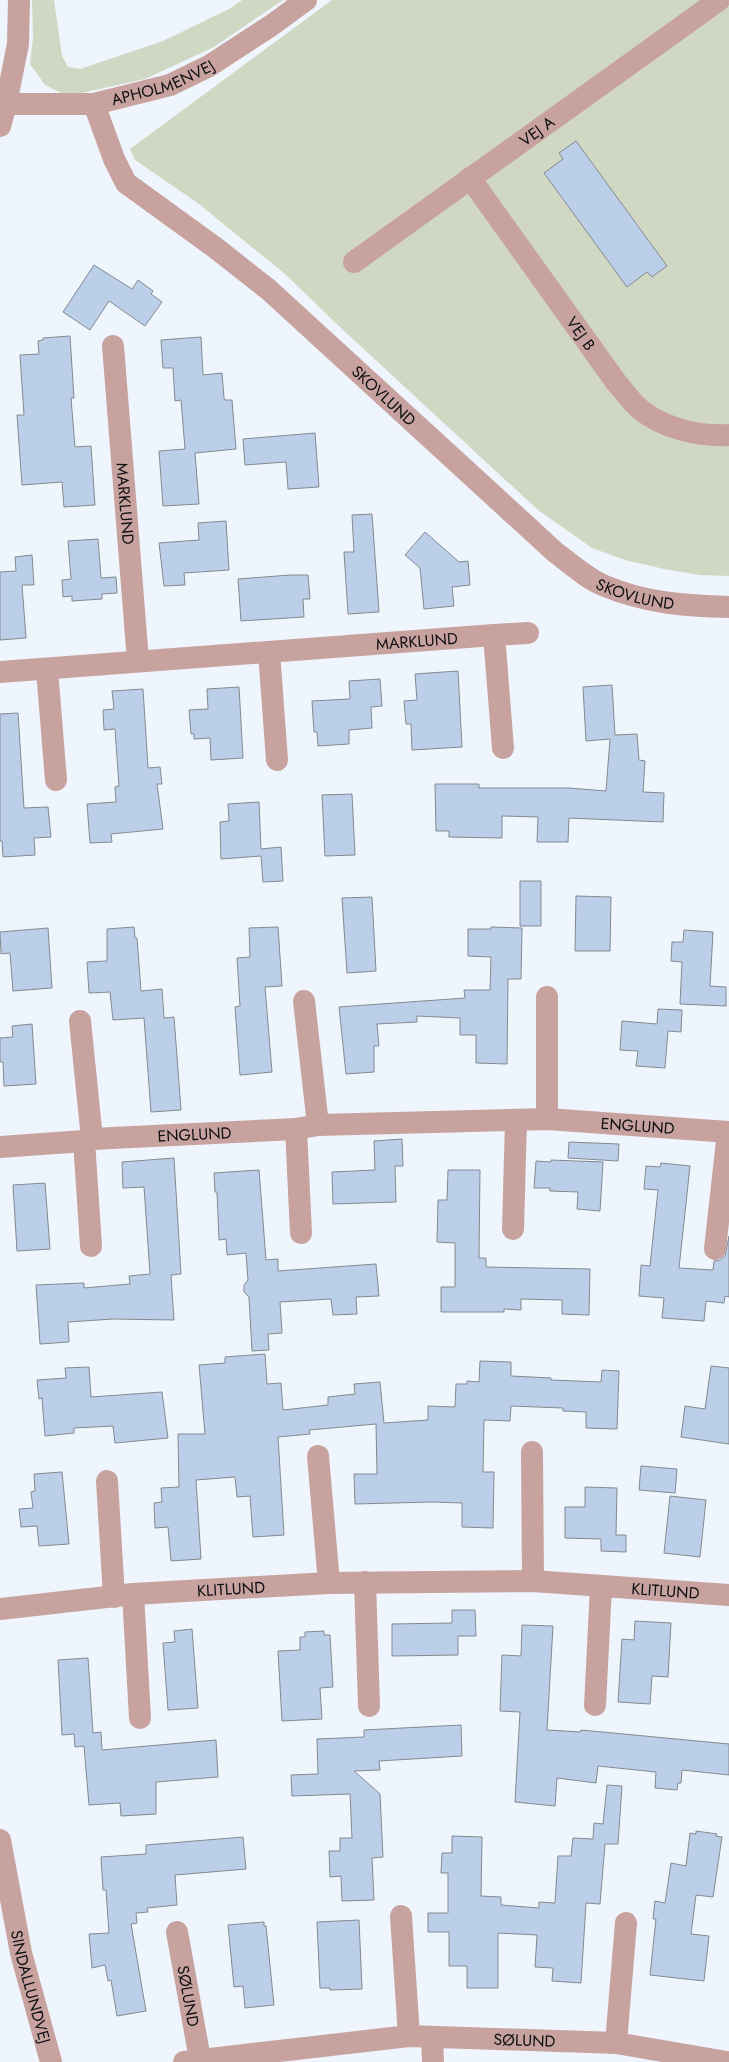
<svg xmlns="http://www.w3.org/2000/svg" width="729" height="2062" viewBox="0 0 729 2062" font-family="Jost,sans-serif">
<rect width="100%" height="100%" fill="#eff5fd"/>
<path fill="#d0d8c3" d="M 32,0 L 54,0 L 62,56 L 68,67 L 80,69 L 163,41 L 231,8 L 242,0 L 283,0 L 214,47 L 145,79 L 77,94 L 63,94 L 45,85 L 30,64 L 33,37 Z
M 332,0 L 729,0 L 729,576 L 700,575 L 664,569 L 625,560 L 592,548 L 538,510 L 343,330 L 285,274 L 199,204 L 135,160 L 130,149 Z"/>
<path fill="#bccfe9" stroke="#848990" d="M 576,141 L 667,266 L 652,277 L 647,272 L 627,287 L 544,173 L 563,159 L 559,153 Z
M 94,265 L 132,289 L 138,280 L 153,291 L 151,294 L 162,302 L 145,326 L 109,301 L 90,330 L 63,312 Z
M 70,336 L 74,398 L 71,398 L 75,447 L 91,446 L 95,505 L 64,507 L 62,482 L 22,485 L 17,415 L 24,415 L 20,355 L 39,354 L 38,341 L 43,340 L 43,338 Z
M 201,337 L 203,375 L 222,373 L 224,398 L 225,400 L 232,400 L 236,449 L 195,453 L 199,504 L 163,506 L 159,451 L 185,449 L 181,400 L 175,401 L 173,368 L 163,368 L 161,340 Z
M 315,433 L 319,487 L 288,489 L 286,462 L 245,465 L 243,439 Z
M 372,514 L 379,612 L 348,614 L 344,552 L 354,552 L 352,515 Z
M 226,521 L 229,570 L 184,573 L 185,585 L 164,586 L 159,543 L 199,540 L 198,523 Z
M 425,532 L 459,562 L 468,561 L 470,585 L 452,587 L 454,606 L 424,609 L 420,568 L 405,555 Z
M 98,539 L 101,578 L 116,577 L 117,593 L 102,594 L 102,599 L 72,601 L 72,596 L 63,597 L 62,580 L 71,579 L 68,541 Z
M 32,555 L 34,585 L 22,585 L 26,638 L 0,640 L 0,572 L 16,571 L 15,557 Z
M 290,575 L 308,575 L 310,599 L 303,599 L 304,617 L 241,621 L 238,579 Z
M 458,671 L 462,747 L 412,750 L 411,724 L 406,724 L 404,701 L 417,700 L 415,674 Z
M 380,679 L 382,706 L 371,707 L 372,728 L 349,730 L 349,744 L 318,746 L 317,732 L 314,732 L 312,701 L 350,699 L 349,681 Z
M 612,685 L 615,735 L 637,734 L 639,760 L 645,761 L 643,792 L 664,793 L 663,822 L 569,818 L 568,842 L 537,842 L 538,817 L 502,816 L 502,838 L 449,837 L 449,831 L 436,831 L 435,784 L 479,784 L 479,788 L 569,788 L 606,791 L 610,739 L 586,741 L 583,687 Z
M 239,687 L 243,758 L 211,760 L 210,738 L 194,739 L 194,734 L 191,734 L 189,710 L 208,709 L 207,689 Z
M 143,689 L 148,768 L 160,767 L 162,784 L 157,784 L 163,829 L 111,834 L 112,842 L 90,843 L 87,804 L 116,802 L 115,787 L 119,786 L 115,729 L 104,730 L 103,710 L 114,709 L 112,691 Z
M 18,713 L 24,808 L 48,807 L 51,837 L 34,838 L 35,855 L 3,857 L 2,841 L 0,841 L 0,714 Z
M 352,794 L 355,855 L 325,856 L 322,795 Z
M 259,802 L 261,849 L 281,847 L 283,881 L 263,882 L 261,856 L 221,859 L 220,822 L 229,821 L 228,804 Z
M 520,881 L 541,881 L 541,926 L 520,926 Z
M 576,896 L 611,897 L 610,951 L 575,951 Z
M 372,897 L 376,971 L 347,973 L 342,898 Z
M 134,927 L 135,938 L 137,938 L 141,991 L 162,989 L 164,1018 L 174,1017 L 181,1110 L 151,1112 L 144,1018 L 113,1020 L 110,992 L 89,993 L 87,962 L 107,961 L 107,929 Z
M 278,927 L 282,986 L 265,987 L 272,1072 L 240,1075 L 235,1007 L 240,1006 L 237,958 L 250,957 L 249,928 Z
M 491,927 L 522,928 L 521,979 L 508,979 L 507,1064 L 476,1063 L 476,1035 L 460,1035 L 460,1018 L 417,1016 L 417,1022 L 377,1024 L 379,1046 L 374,1046 L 374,1072 L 346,1074 L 339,1007 L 465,998 L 464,990 L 490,990 L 491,957 L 468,956 L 468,929 L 491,929 Z
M 48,928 L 52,988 L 13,991 L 10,953 L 1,954 L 0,932 Z
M 684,930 L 713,932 L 710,986 L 726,987 L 726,1006 L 680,1004 L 682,962 L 671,961 L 672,942 L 683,942 Z
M 658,1009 L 682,1010 L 681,1032 L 668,1031 L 665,1068 L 636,1066 L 638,1051 L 620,1050 L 622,1021 L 657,1024 Z
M 32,1024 L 36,1084 L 4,1086 L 3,1062 L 0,1062 L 0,1038 L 13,1037 L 12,1026 Z
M 402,1139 L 403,1166 L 395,1166 L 396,1202 L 333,1204 L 332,1172 L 375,1170 L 374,1141 Z
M 569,1142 L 619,1144 L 618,1161 L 568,1158 Z
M 174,1158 L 181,1274 L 171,1275 L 174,1320 L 113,1319 L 68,1322 L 69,1342 L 40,1344 L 36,1285 L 84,1283 L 84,1288 L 130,1284 L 129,1276 L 150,1274 L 144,1187 L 123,1188 L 122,1162 Z
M 551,1160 L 603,1162 L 600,1211 L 577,1209 L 578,1192 L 550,1191 L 550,1188 L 534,1188 L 536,1161 L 551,1162 Z
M 661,1163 L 690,1166 L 679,1268 L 713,1270 L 714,1261 L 720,1260 L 725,1256 L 729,1236 L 729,1297 L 725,1296 L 724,1303 L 706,1301 L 704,1321 L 662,1318 L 664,1298 L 639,1296 L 641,1265 L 650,1266 L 658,1190 L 644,1189 L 646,1166 L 660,1167 Z
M 259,1170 L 266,1260 L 278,1259 L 278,1271 L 376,1264 L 379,1296 L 356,1297 L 357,1314 L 333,1315 L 331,1299 L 280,1302 L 282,1333 L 268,1334 L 269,1350 L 252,1351 L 249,1297 L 244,1292 L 244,1285 L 248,1280 L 246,1253 L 227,1255 L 226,1239 L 219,1240 L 217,1192 L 215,1192 L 214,1173 Z
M 448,1170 L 480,1170 L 479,1258 L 486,1258 L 486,1267 L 590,1269 L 589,1315 L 562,1314 L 562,1300 L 521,1299 L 521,1310 L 504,1309 L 504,1312 L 441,1312 L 441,1287 L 455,1287 L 455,1243 L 437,1242 L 438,1200 L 447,1200 Z
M 45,1183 L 50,1249 L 17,1251 L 13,1185 Z
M 265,1354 L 267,1384 L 281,1383 L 283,1410 L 328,1405 L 328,1397 L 355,1394 L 354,1384 L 380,1382 L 384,1423 L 428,1420 L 428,1406 L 455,1407 L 456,1384 L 467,1384 L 467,1381 L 479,1382 L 480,1361 L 511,1362 L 511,1376 L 551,1378 L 551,1380 L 601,1382 L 602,1370 L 619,1371 L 617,1429 L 586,1428 L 586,1412 L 563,1411 L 563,1408 L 511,1406 L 510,1421 L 484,1420 L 483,1472 L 494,1472 L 493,1528 L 462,1527 L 462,1503 L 432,1502 L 355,1504 L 354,1474 L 377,1474 L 376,1424 L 309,1430 L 310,1434 L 278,1437 L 284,1535 L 253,1537 L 250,1496 L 237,1497 L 235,1477 L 196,1480 L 201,1559 L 171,1561 L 168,1527 L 155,1528 L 154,1503 L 162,1502 L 161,1488 L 179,1487 L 178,1434 L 205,1434 L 199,1365 L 225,1363 L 225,1357 Z
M 711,1366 L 729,1368 L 729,1444 L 681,1437 L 685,1406 L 705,1409 Z
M 89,1367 L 91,1397 L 162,1392 L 168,1438 L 115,1443 L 113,1426 L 74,1428 L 74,1433 L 45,1436 L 42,1398 L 39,1399 L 37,1380 L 66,1378 L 65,1368 Z
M 641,1466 L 677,1469 L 675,1493 L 639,1490 Z
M 62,1472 L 69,1544 L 39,1546 L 37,1526 L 21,1527 L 19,1509 L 33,1508 L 31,1492 L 35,1491 L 34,1474 Z
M 585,1487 L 617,1488 L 616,1535 L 626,1535 L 626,1552 L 601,1551 L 601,1539 L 565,1538 L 565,1507 L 585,1507 Z
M 670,1496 L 706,1500 L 700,1557 L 664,1553 Z
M 452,1610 L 475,1610 L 476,1636 L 458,1636 L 458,1655 L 392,1656 L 392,1624 L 452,1623 Z
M 635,1621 L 671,1623 L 668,1677 L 652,1676 L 650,1704 L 618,1702 L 622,1639 L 634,1640 Z
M 522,1625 L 553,1626 L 547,1730 L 581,1732 L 581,1730 L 729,1744 L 729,1775 L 682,1770 L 681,1783 L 678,1783 L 677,1790 L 655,1788 L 656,1772 L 598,1766 L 596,1783 L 557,1778 L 555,1806 L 515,1802 L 520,1712 L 500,1711 L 502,1655 L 521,1656 Z
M 192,1629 L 198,1708 L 168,1710 L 163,1643 L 175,1642 L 174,1631 Z
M 324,1631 L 324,1635 L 330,1635 L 333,1687 L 320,1688 L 322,1719 L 282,1721 L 278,1651 L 300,1650 L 300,1637 L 305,1637 L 305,1632 Z
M 88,1658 L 93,1733 L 101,1732 L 102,1750 L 216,1740 L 218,1777 L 156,1782 L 156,1814 L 121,1816 L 120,1803 L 89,1805 L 84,1746 L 75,1747 L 74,1734 L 62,1735 L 58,1660 Z
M 461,1725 L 462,1756 L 379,1761 L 380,1770 L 354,1771 L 380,1794 L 383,1857 L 372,1858 L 374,1900 L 342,1901 L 341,1876 L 330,1877 L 329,1851 L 340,1851 L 340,1838 L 352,1838 L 350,1794 L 292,1796 L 291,1775 L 318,1774 L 317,1739 L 364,1737 L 364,1730 Z
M 607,1785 L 622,1786 L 618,1844 L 605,1844 L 600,1904 L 586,1903 L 581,1983 L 552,1981 L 553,1968 L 535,1967 L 537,1935 L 498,1933 L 498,1988 L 467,1988 L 467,1966 L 449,1966 L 449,1932 L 428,1932 L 428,1913 L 448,1913 L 448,1873 L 441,1873 L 442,1853 L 452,1853 L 452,1836 L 482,1837 L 481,1896 L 501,1897 L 501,1905 L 539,1908 L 539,1902 L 555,1903 L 558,1856 L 571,1856 L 573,1838 L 593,1839 L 594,1823 L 603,1824 Z
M 696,1831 L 717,1834 L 716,1836 L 722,1837 L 713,1897 L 696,1895 L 691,1934 L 709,1936 L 704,1981 L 650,1975 L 656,1919 L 653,1919 L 655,1901 L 665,1903 L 671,1863 L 686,1866 L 690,1833 L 696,1834 Z
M 243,1837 L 246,1869 L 175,1875 L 177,1905 L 147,1908 L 148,1912 L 136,1913 L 137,1923 L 131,1924 L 146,2011 L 117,2016 L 111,1980 L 108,1981 L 105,1965 L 92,1968 L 89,1934 L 109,1933 L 106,1890 L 103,1890 L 101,1857 L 146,1854 L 146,1845 Z
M 359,1920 L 362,1989 L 330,1990 L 330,1988 L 320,1988 L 317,1922 Z
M 264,1922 L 264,1926 L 266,1926 L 274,2005 L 245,2008 L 243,1986 L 234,1987 L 228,1925 Z"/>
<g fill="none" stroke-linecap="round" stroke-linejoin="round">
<g stroke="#c8a29f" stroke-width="22">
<path id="s1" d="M 0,104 L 94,104 L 170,85 L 209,66 L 272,25 L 306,0"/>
<path id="s2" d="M 94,104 L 114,159 L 126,183 L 217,249 L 269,290 L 555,552 C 571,564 587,579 605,586 C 645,603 687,606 729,607"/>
<path d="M 0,126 L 6,104 L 18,44 L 19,0"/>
<path id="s3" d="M 470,178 L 616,382 C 624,391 631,402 641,410 C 663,428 700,437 729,435"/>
<path id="s4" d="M 354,262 L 719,0"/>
<path id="s5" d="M 113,346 L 138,661"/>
<path d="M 269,652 L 277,760"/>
<path d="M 47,670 L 56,780"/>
<path id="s6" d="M 0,672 L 494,635"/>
<path d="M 503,748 L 494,635 L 528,633"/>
<path d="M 547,997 L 547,1119"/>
<path d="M 304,1001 L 318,1125"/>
<path d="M 80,1021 L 92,1139"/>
<path d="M 296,1129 L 301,1233"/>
<path d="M 84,1141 L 91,1246"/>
<path id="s7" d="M 0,1147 L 84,1141 L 92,1139 L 296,1129 L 318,1125 L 547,1119 L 729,1132"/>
<path d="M 513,1229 L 516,1120"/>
<path d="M 715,1249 L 728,1132"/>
<path d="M 532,1452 L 533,1581"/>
<path d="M 318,1456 L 329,1583"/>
<path d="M 107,1481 L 114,1597"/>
<path d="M 365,1582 L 369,1706"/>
<path d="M 133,1594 L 140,1718"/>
<path id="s8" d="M 0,1609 L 133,1594 L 329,1583 L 533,1581 L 729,1595"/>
<path d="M 595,1705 L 601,1587"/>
<path id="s9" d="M 0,1840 L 21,1953 L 51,2062"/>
<path d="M 401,1916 L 409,2036"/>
<path id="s10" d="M 177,1932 L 200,2059"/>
<path d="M 432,2037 L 433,2062"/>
<path d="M 616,2043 L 626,1923"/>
<path id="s11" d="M 184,2062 L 409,2036 L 616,2043 L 727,2062"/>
</g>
</g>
<g text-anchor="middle" stroke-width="3" stroke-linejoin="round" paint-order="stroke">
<g font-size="16" fill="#0e1013" stroke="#fff">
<text dy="6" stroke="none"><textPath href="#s1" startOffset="166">APHOLMENVEJ</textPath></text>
<text dy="6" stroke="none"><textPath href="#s4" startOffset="225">VEJ A</textPath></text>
<text dy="6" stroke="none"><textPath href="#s3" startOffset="191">VEJ B</textPath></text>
<text dy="6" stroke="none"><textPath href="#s2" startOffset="420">SKOVLUND</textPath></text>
<text dy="6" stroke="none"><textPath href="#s5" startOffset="158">MARKLUND</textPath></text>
<text dy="6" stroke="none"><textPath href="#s2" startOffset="744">SKOVLUND</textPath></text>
<text dy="6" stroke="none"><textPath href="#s6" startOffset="418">MARKLUND</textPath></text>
<text dy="6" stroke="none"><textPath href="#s7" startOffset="639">ENGLUND</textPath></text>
<text dy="6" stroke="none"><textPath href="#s7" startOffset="195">ENGLUND</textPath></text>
<text dy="6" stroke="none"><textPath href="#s8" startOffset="232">KLITLUND</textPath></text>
<text dy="6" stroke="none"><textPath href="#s8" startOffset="667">KLITLUND</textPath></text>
<text dy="6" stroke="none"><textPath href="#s9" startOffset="150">SINDALLUNDVEJ</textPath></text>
<text dy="6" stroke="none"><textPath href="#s10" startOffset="65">SØLUND</textPath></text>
<text dy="6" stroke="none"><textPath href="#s11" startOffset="342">SØLUND</textPath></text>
</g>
</g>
</svg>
